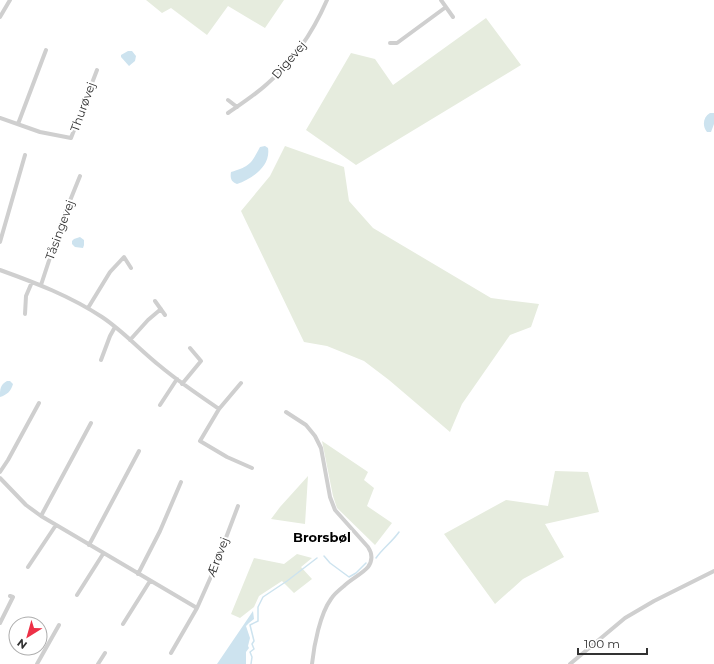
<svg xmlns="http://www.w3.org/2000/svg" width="714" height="664" viewBox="0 0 714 664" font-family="Montserrat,sans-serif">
<rect width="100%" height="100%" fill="#fff"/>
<path fill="#e6ecde" d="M 146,0 L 284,0 L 265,28 L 228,6 L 207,35 L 171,8 L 162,13 Z
M 486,18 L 521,65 L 356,165 L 306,130 L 351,53 L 375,59 L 393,85 Z
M 285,146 L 344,167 L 349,201 L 373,228 L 491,298 L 539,304 L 531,327 L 510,335 L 462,404 L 450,432 L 389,380 L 364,361 L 327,346 L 304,342 L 241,211 L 270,176 Z
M 322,441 L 368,472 L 364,480 L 374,488 L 367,506 L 392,523 L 375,545 L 337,508 L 333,496 Z
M 555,471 L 588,472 L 599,512 L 545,524 L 564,557 L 523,579 L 495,604 L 444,534 L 506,500 L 548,506 Z
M 308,476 L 305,524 L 271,519 L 280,507 Z
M 297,554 L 312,558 L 301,567 L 312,579 L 294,593 L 282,581 L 259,596 L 254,607 L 240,618 L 231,614 L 254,558 L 284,564 Z"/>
<path fill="#cde3ef" d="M 128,51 L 132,51 L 136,56 L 135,61 L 129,66 L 121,57 L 121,55 Z
M 710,113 L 714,113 L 714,124 L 711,132 L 707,132 C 702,126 703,117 710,113 Z
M 265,146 L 268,148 C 271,166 252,179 237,184 C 231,182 230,178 231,172 C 250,166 251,164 260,147 Z
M 80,237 L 84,240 L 84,245 L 83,248 L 75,247 L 72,244 L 72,241 L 74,239 Z
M 7,381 L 10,381 L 13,384 C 11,391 7,395 0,397 C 0,389 0,385 7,381 Z
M 253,611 L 254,619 L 249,623 L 246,626 L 250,638 L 248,646 L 249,648 L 246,652 L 246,664 L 217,664 Z"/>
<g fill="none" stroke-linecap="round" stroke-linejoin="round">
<path stroke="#cde3ef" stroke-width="1.5" d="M 324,556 L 330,563 L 349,577 L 356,573 L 366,563
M 376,558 C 383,548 392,542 399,532
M 251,664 L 252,657 L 250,652 L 254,649 L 252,644 L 254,641 L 250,625 L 258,621 L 258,607 L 263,597 L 287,581 L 317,558"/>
<path stroke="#cfcfcf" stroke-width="4" d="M 441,0 L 453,17
M 0,17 L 10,0
M 390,43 L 397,43 L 446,7
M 228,100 L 237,107
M 228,113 C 241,104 255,95 267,84 C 294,61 313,32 327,0
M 0,118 L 40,132 L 71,138 L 97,70
M 18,124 L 46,50
M 0,242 L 25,155
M 0,270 C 36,283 70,296 102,317 C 123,331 140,350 160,366 C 179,382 199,395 219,409
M 41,285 L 63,218 L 80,176
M 155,301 L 165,315
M 88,308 L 110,272 L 124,257 L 131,268
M 25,314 L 26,296 L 32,282
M 130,340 L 148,320 L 161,309
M 101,360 L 110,336 L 115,327
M 241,383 L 219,409 L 200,441 L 227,457 L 252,468
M 182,384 L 201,361 L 190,348
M 160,405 L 177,379
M 286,412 L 306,425 L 315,436 L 321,448 L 330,497 L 335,510 L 368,547 C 372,553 373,560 368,567 C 362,574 351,579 344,586 C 339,590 334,594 331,599 C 320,614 314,645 312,664
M 0,472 L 8,460 L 39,403
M 0,478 L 26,505 L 41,516 L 197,608
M 41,516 L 91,423
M 89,545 L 139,451
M 28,567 L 56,525
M 138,574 L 160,531 L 181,482
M 77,595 L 103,554
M 0,623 L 13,597 L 10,596
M 123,624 L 150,581
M 171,653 L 197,608 L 213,572 L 238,506
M 37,664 L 59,625
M 98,664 L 105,653
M 570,664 L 625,618 L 654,601 L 714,571"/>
</g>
<g text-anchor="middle" stroke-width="4" stroke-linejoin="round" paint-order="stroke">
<g font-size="12" fill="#323232" stroke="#fff">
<text transform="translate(289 60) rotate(-49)" y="4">Digevej</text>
<text transform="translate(83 107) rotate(-70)" y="4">Thurøvej</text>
<text transform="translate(60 230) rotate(-70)" y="4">Tåsingevej</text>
<text transform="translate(218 557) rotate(-69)" y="4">Ærøvej</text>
</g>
<g font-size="13" font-weight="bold" fill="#000" stroke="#fff">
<text x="322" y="542">Brorsbøl</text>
</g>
</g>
<g transform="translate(28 636) rotate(217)"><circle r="19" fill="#ffffff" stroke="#adadad"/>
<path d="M0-3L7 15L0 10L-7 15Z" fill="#ed3147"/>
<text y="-6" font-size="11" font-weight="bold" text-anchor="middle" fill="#323232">N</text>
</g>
<path d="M578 648v6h69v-6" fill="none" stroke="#323232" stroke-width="2"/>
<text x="584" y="648" font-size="12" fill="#323232" stroke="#ffffff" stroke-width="3" paint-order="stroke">100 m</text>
</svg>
